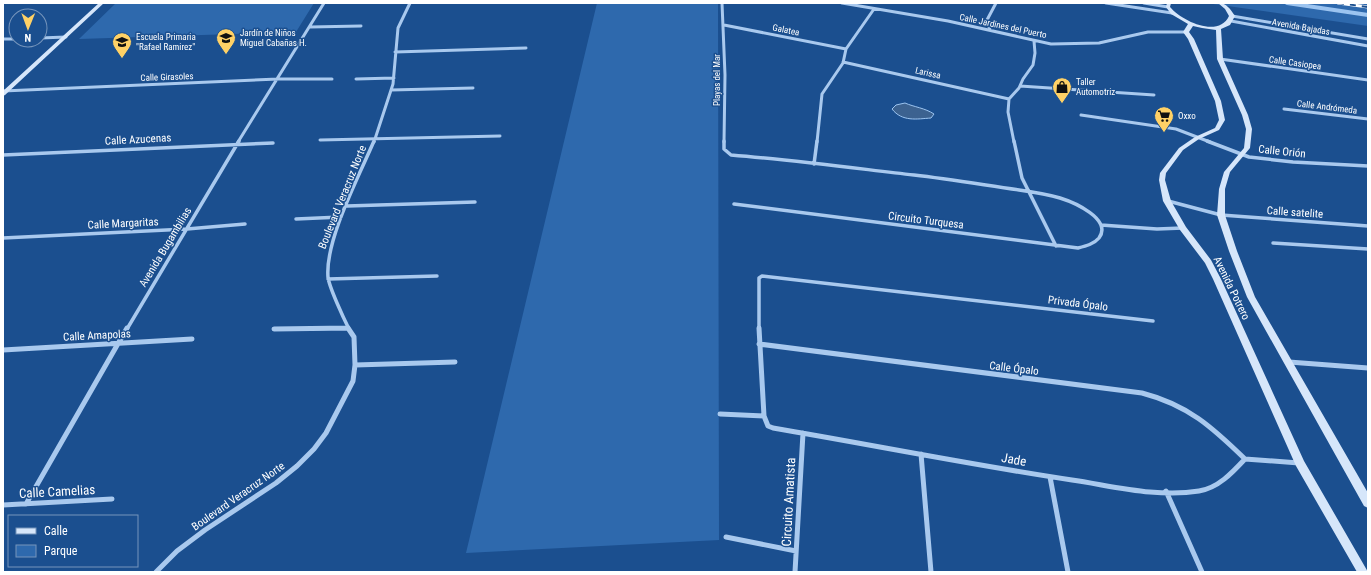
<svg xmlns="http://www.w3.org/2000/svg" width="1371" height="575" viewBox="0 0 1371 575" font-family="'Roboto Condensed',sans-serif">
<rect width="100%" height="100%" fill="#1b4f8f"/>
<path fill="#2e69ad" d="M 116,3 L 314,3 L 296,32 L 79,39 Z
M 597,3 L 718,3 L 719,540 L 466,553 Z
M 1206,3 L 1368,3 L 1368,26 Z"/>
<path fill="#3c6290" stroke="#9cc4f0" d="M 905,103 C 914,107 925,108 934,114 L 931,118 C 917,119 902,122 892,109 L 896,105 Z"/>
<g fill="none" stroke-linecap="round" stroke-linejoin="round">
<path stroke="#9cc4f0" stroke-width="4" d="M 1287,3 L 1368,15"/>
<path stroke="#a9c9ee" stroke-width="3" d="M 722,3 L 725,75 L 724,142
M 842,3 L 948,21 L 1051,44 L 1099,43 L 1148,32 L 1186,32
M 1106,3 L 1172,13
M 1144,3 L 1168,7
M 1232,16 L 1368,39
M 1231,21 L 1368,46
M 724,25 L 846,49
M 310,27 L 361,26
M 990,30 L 987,20 L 996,3
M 40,38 L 66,37
M 3,39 L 16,39
M 395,52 L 526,48
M 1220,59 L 1368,80
M 843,62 L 1009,99
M 356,79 L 394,78
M 1020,86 L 1154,95
M 391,90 L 473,88
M 3,91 L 278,79 L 332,79
M 1284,109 L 1368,119
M 1081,115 L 1176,129 L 1210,142
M 320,140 L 500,136
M 238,142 L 324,3
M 374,142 L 393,84 L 398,28 L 410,3
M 817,142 L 822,94 L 843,63 L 846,49 L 874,9
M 1014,142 L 1008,112 L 1009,99 L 1019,88 L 1023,79 L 1033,65 L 1035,53 L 1034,41"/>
<path stroke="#a9c9ee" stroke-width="3.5" d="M 724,141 L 724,149 L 731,155 C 792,160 853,168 914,175 C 949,179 984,185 1019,190 C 1033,192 1047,194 1060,198 C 1073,202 1113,219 1099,238 C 1094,244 1086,246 1078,248 L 734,204
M 1014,141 L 1022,178 L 1056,246
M 1207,141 L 1249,157 L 1293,162 L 1368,166
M 3,155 L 273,143
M 814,164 L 817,141
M 1168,201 L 1221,215 L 1368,226
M 347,206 L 475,202
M 296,219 L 341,217
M 1101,225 L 1157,229 L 1183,228
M 3,238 L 187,229 L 245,224
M 1273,243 L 1368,249
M 328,279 L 437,276
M 127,329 L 239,141
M 288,329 L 348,328
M 349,329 C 344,319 329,287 328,277 C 325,240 359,176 374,141
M 759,329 L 759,278 L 762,276 L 1153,321"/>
<path stroke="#a9c9ee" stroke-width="5" d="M 759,328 L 764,416 L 768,426 L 773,428 C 873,445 972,465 1072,480 C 1113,486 1158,498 1199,491 C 1218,488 1232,473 1245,459
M 274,329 L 348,328
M 759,344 L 1142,393 C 1188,405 1212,427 1245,459
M 3,350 L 192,339
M 1289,362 L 1368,368
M 355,365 L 455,362
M 720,414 L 764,416
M 921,454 L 931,572
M 1245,459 L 1299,463
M 1050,477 L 1068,572
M 1166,491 L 1202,572
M 26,504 L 127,328
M 3,505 L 112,499
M 726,537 L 796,551
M 156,572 L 177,551 L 205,530 L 276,483 L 297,466 L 314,449 L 326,433 L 353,381 L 355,365 L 354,337 L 348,328
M 795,572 L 803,433"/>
<path fill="#d6e6fa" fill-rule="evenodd" d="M 99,3 L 104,3 L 5,95 L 3,96 L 3,91 Z
M 1167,3 L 1171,3 L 1170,7 C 1183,22 1219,38 1229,16 L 1225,9 L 1218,3 C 1227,3 1230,9 1235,16 L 1230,25 L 1221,29 L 1223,59 L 1248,115 L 1252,129 L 1250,148 L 1230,172 L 1225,189 L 1225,215 L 1237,251 L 1255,297 L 1368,493 L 1368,508 L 1364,506 L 1247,297 L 1229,251 L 1217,215 L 1219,189 L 1224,172 L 1244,148 L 1246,129 L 1242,115 L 1217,59 L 1216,30 L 1202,28 L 1193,26 L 1189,32 L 1194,39 L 1221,101 L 1225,120 L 1219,130 L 1199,139 L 1183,150 L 1166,173 L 1165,180 L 1171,201 L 1186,227 L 1211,260 L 1221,279 L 1304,461 L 1368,572 L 1357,572 L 1296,466 L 1213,279 L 1205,263 L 1180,230 L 1163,201 L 1159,180 L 1160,173 L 1179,148 L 1195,137 L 1215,128 L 1219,120 L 1215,101 L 1188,39 L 1183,32 L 1188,24 L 1171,14 L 1166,7 Z"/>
<defs>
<path id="rail" d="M 1338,3 L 1368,7"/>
</defs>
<use href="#rail" stroke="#fff" stroke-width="3"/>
<use href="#rail" stroke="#1b4f8f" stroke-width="2" stroke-dasharray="6" stroke-linecap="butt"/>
</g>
<defs>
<symbol id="school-pin" viewBox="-11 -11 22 30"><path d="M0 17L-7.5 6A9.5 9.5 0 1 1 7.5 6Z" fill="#ffd166" stroke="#1b4f8f"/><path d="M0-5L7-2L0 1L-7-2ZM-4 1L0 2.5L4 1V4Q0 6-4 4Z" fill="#111"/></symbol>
<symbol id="shop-pin" viewBox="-11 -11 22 30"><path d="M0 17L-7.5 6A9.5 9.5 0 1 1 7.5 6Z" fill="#ffd166" stroke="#1b4f8f"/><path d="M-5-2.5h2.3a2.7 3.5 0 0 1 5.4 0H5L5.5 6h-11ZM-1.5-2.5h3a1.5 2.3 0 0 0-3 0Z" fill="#111"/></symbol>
<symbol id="supermarket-pin" viewBox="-11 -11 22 30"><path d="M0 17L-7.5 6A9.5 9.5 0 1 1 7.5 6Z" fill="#ffd166" stroke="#1b4f8f"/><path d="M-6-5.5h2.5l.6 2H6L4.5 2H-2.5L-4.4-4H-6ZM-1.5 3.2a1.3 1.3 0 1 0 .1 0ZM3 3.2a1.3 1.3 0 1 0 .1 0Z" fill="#111"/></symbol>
</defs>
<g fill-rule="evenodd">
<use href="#school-pin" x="215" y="27" width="22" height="30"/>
<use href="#school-pin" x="111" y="31" width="22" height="30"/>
<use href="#shop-pin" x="1051" y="76" width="22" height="30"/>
<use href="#supermarket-pin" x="1153" y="105" width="22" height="30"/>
</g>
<g text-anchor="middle" stroke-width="3" stroke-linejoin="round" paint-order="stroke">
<g font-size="9" fill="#fff" stroke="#1b4f8f">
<text transform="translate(1003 26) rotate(12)" y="3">Calle Jardines del Puerto</text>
<text transform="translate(1301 27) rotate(10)" y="3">Avenida Bajadas</text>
<text transform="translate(786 30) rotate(11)" y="3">Galatea</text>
<text transform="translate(1295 63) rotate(8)" y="3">Calle Casiopea</text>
<text transform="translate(928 73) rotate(13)" y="3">Larissa</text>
<text transform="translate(167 77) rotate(-2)" y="3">Calle Girasoles</text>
<text transform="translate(717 80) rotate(-90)" y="3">Playas del Mar</text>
<text transform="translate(1327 107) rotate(7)" y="3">Calle Andrómeda</text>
</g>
<g font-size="9" fill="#fff" stroke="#1b4f8f" text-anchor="start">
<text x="240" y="36">Jardín de Niños<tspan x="240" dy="10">Miguel Cabañas H.</tspan></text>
<text x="136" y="40">Escuela Primaria<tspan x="136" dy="10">"Rafael Ramirez"</tspan></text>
<text x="1076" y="85">Taller<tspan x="1076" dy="10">Automotriz</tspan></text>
<text x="1178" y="119">Oxxo</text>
</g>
<g font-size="11" fill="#fff" stroke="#1b4f8f">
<text transform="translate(138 139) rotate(-3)" y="4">Calle Azucenas</text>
<text transform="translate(1282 151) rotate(6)" y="4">Calle Orión</text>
<text transform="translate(342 197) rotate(-68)" y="4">Boulevard Veracruz Norte</text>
<text transform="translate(1295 212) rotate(4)" y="4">Calle satelite</text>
<text transform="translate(926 220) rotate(7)" y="4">Circuito Turquesa</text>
<text transform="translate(123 223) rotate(-3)" y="4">Calle Margaritas</text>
<text transform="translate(165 247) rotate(-59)" y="4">Avenida Bugambilias</text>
<text transform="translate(1232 288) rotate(64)" y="4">Avenida Potrero</text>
<text transform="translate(1078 303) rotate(7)" y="4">Privada Ópalo</text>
<text transform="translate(97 335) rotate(-3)" y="4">Calle Amapolas</text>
<text transform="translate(1014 368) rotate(7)" y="4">Calle Ópalo</text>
<text transform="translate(238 496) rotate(-35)" y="4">Boulevard Veracruz Norte</text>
</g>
<g font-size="13" fill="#fff" stroke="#1b4f8f">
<text transform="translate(1014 459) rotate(10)" y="5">Jade</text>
<text transform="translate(57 491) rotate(-3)" y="5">Calle Camelias</text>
<text transform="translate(788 502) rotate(-87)" y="5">Circuito Amatista</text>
</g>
</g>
<rect width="1371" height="575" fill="none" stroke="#ffffff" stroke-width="8"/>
<rect x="8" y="515" width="130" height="52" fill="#1b4f8f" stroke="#7695bc"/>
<rect x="16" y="528" width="20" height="6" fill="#d6e6fa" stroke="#7695bc"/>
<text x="44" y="535" font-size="12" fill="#ffffff">Calle</text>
<rect x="16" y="545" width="20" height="12" fill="#2e69ad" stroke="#7695bc"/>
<text x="44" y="555" font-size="12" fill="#ffffff">Parque</text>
<g transform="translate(28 28) rotate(181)"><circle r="19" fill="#1b4f8f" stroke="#7695bc"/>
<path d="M0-3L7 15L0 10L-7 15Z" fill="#ffd166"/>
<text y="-6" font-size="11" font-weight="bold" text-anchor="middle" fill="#ffffff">N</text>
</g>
</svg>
